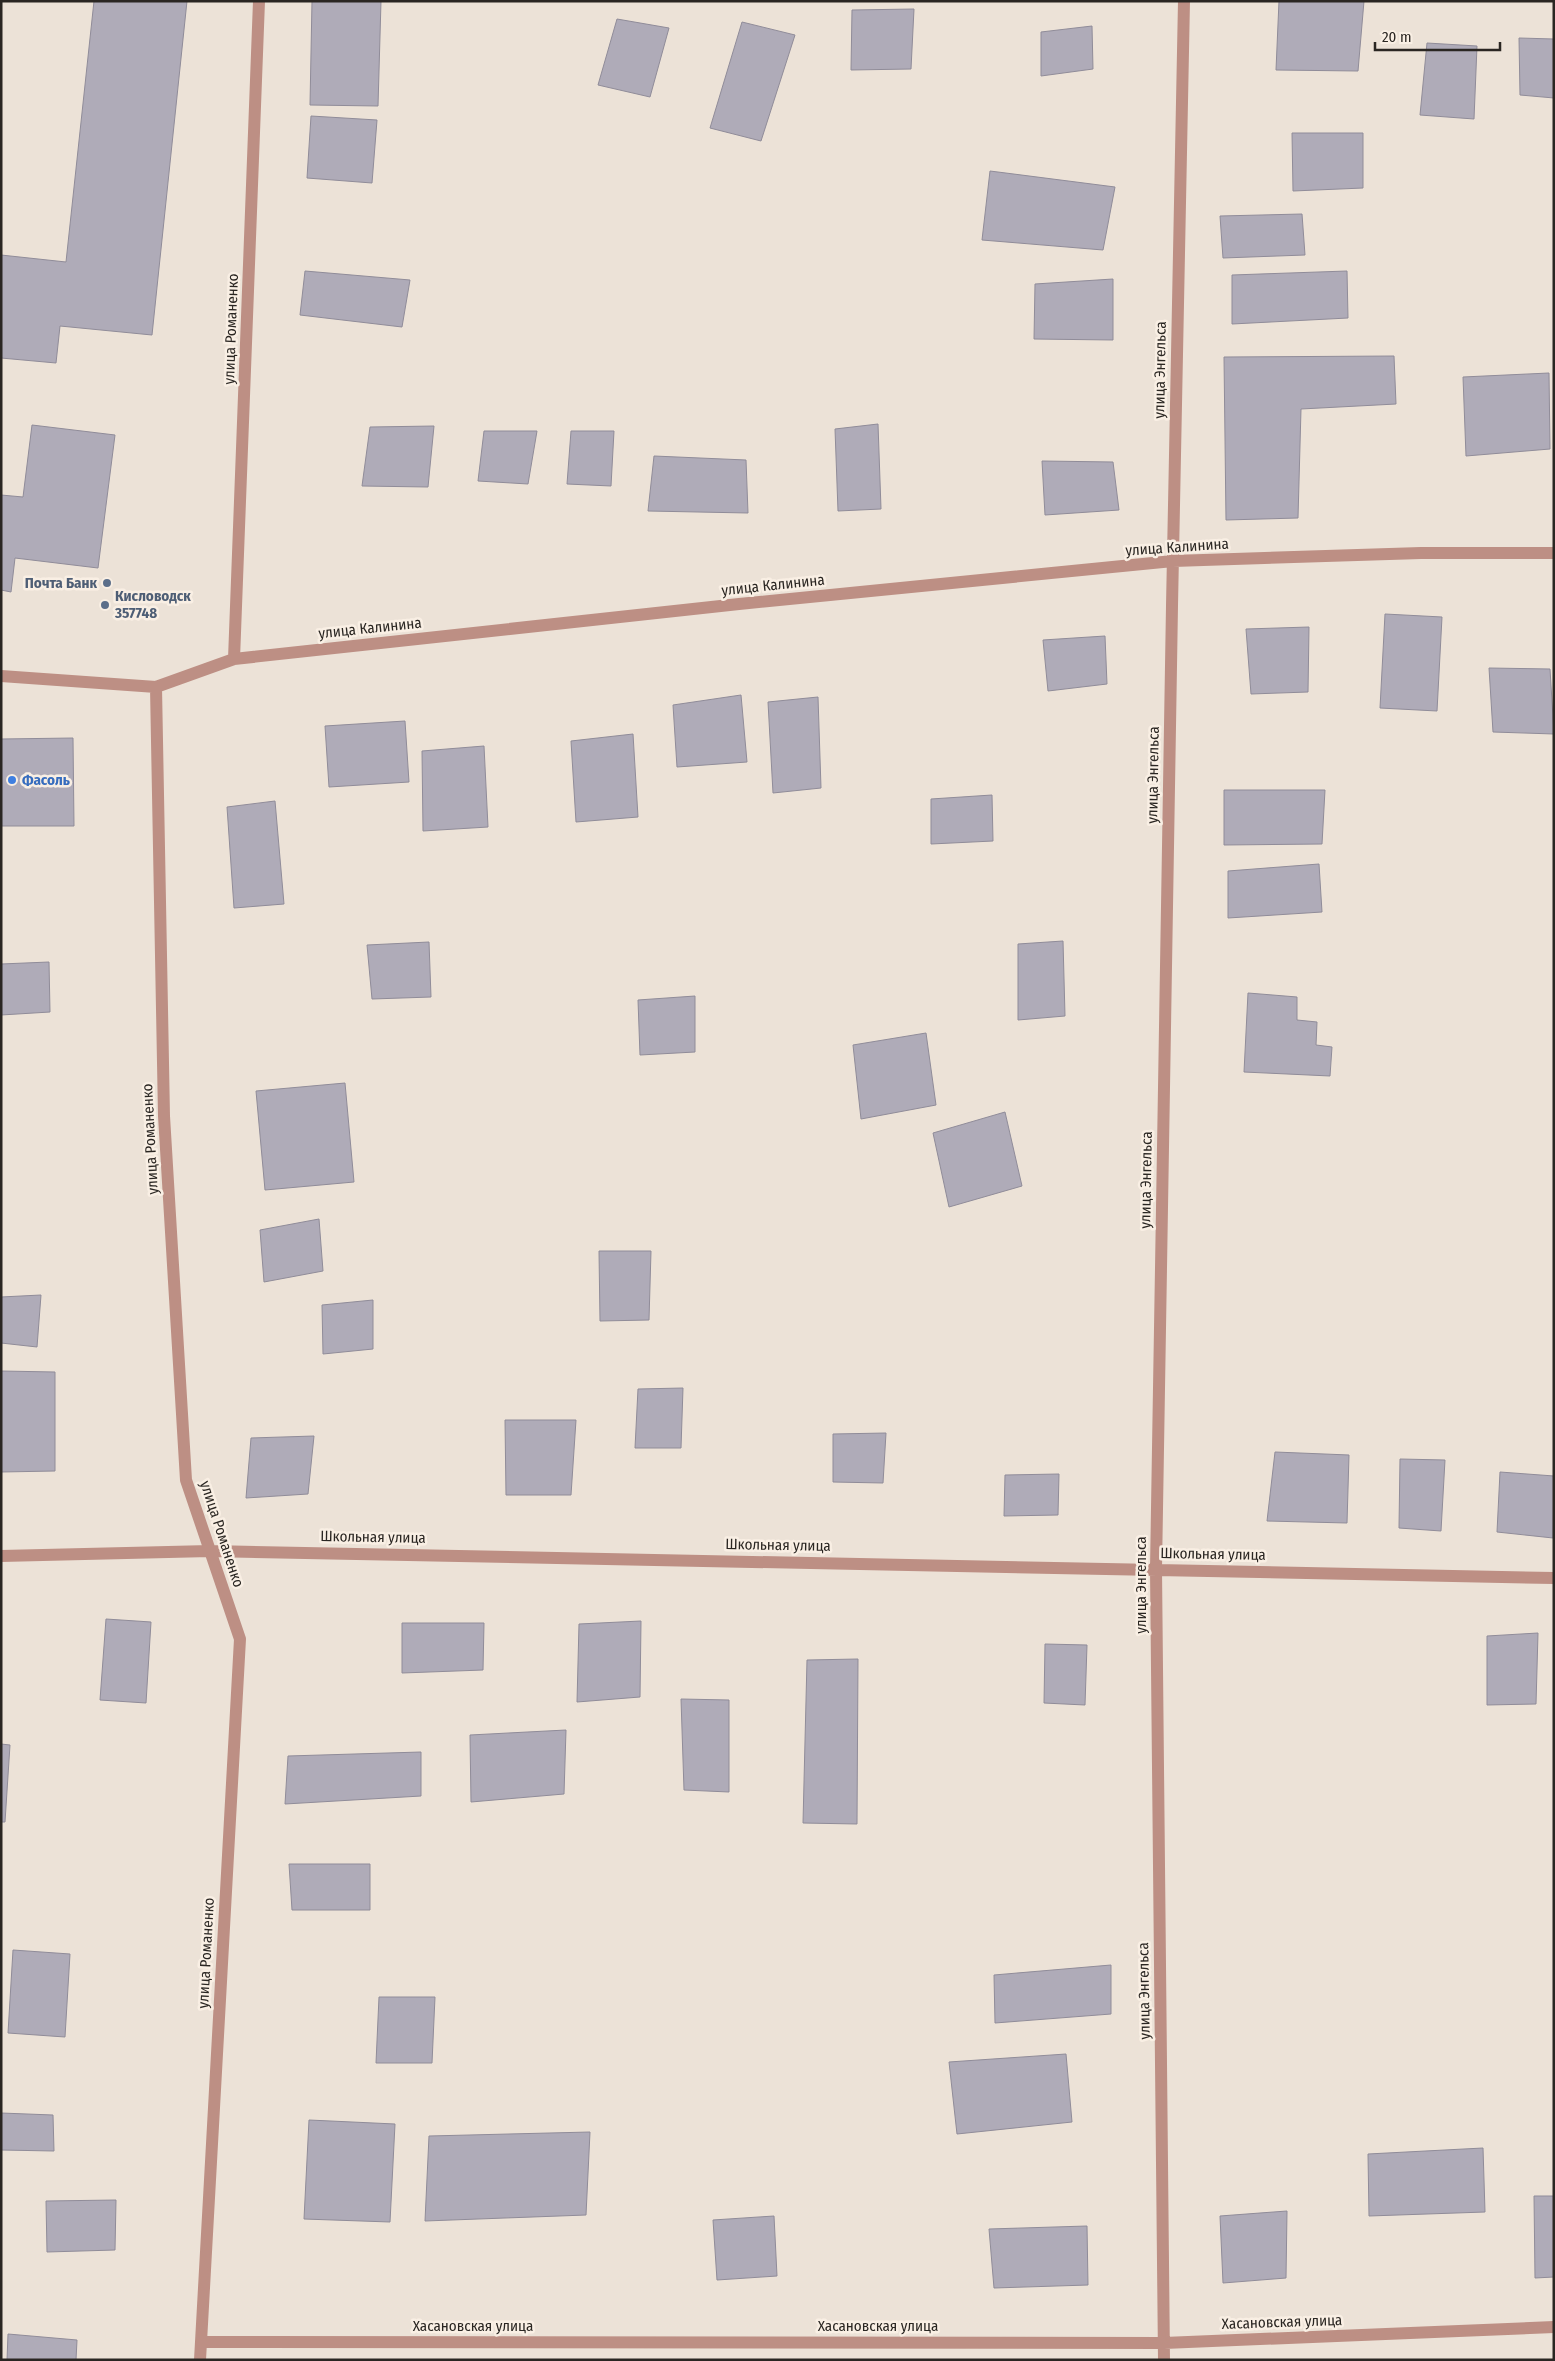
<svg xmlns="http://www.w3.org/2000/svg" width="1555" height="2361" viewBox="0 0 1555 2361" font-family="'Fira Sans Condensed',sans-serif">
<rect width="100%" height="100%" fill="#ece2d7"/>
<path fill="#afabb8" stroke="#908c99" d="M 94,1 L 187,1 L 152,335 L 60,326 L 56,363 L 1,358 L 1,255 L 66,262 Z
M 312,1 L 381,1 L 378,106 L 310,105 Z
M 1279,1 L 1364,1 L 1358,71 L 1276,70 Z
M 914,9 L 911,69 L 851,70 L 852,10 Z
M 617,19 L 669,28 L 650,97 L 598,85 Z
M 742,22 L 795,35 L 761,141 L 710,128 Z
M 1092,26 L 1093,69 L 1041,76 L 1041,32 Z
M 1519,38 L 1554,39 L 1554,98 L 1520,95 Z
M 1427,43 L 1477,46 L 1474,119 L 1420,115 Z
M 311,116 L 377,120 L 372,183 L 307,178 Z
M 1292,133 L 1363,133 L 1363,188 L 1293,191 Z
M 990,171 L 1115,187 L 1103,250 L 982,240 Z
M 1302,214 L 1305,255 L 1223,258 L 1220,216 Z
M 305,271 L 410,280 L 402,327 L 300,315 Z
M 1347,271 L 1348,318 L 1232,324 L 1232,275 Z
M 1113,279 L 1113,340 L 1034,339 L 1035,284 Z
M 1394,356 L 1396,404 L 1301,409 L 1298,518 L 1226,520 L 1224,357 Z
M 1549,373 L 1550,449 L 1466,456 L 1463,377 Z
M 878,424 L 881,509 L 838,511 L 835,429 Z
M 32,425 L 115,435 L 98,568 L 15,558 L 11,592 L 1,590 L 1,495 L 23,497 Z
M 434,426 L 428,487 L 362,486 L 370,427 Z
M 484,431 L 537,431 L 528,484 L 478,481 Z
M 571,431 L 614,431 L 611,486 L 567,484 Z
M 654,456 L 746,460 L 748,513 L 648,511 Z
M 1042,461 L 1113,462 L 1119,510 L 1045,515 Z
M 1385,614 L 1442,617 L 1437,711 L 1380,708 Z
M 1309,627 L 1308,692 L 1251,694 L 1246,629 Z
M 1105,636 L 1107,684 L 1048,691 L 1043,640 Z
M 1489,668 L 1550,669 L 1554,734 L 1493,732 Z
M 741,695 L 747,762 L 677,767 L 673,705 Z
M 818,697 L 821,788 L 773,793 L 768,702 Z
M 405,721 L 409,782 L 329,787 L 325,726 Z
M 633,734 L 638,817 L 576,822 L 571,741 Z
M 73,738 L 74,826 L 1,826 L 1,739 Z
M 484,746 L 488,827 L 423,831 L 422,751 Z
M 1224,790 L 1325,790 L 1322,844 L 1224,845 Z
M 992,795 L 993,841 L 931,844 L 931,799 Z
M 275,801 L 284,904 L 234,908 L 227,807 Z
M 1319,864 L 1322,912 L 1228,918 L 1228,871 Z
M 1063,941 L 1065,1016 L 1018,1020 L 1018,944 Z
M 429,942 L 431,997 L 372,999 L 367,945 Z
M 49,962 L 50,1012 L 1,1015 L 1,964 Z
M 1248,993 L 1297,997 L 1297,1020 L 1317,1022 L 1316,1045 L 1332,1047 L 1330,1076 L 1244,1072 Z
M 695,996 L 695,1052 L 640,1055 L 638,1000 Z
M 926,1033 L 936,1105 L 861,1119 L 853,1045 Z
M 345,1083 L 354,1182 L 265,1190 L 256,1091 Z
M 1005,1112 L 1022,1186 L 949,1207 L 933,1133 Z
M 319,1219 L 323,1271 L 264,1282 L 260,1230 Z
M 599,1251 L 651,1251 L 649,1320 L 600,1321 Z
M 41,1295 L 37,1347 L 1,1343 L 1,1297 Z
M 373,1300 L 373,1349 L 323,1354 L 322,1305 Z
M 1,1371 L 55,1372 L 55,1471 L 1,1472 Z
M 683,1388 L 681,1448 L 635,1448 L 638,1389 Z
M 505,1420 L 576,1420 L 571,1495 L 506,1495 Z
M 886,1433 L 883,1483 L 833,1482 L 833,1434 Z
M 314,1436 L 308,1494 L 246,1498 L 251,1438 Z
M 1275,1452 L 1349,1455 L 1347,1523 L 1267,1521 Z
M 1400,1459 L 1445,1460 L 1441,1531 L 1399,1528 Z
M 1500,1472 L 1554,1476 L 1553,1538 L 1497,1532 Z
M 1059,1474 L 1058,1515 L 1004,1516 L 1005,1475 Z
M 106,1619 L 151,1622 L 146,1703 L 100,1700 Z
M 641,1621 L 640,1697 L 577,1702 L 579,1624 Z
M 402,1623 L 484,1623 L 483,1670 L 402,1673 Z
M 1538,1633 L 1536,1704 L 1487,1705 L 1487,1636 Z
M 1045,1644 L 1087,1645 L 1085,1705 L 1044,1703 Z
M 858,1659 L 857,1824 L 803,1823 L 807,1660 Z
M 681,1699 L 729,1700 L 729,1792 L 684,1790 Z
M 566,1730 L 564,1794 L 471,1802 L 470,1735 Z
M 1,1744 L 10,1745 L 5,1822 L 1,1822 Z
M 421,1752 L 421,1796 L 285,1804 L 288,1756 Z
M 289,1864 L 370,1864 L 370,1910 L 292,1910 Z
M 13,1950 L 70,1954 L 65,2037 L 8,2033 Z
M 1111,1965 L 1111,2014 L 995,2023 L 994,1975 Z
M 379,1997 L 435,1997 L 432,2063 L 376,2063 Z
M 1066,2054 L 1072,2122 L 957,2134 L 949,2062 Z
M 1,2113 L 53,2115 L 54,2151 L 1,2150 Z
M 309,2120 L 395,2124 L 390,2222 L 304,2219 Z
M 590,2132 L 586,2215 L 425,2221 L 429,2136 Z
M 1483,2148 L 1485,2212 L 1369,2216 L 1368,2154 Z
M 1534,2196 L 1554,2196 L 1554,2277 L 1535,2278 Z
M 116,2200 L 115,2250 L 47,2252 L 46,2201 Z
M 1287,2211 L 1286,2278 L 1223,2283 L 1220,2216 Z
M 774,2216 L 777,2276 L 717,2280 L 713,2220 Z
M 1087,2226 L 1088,2285 L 994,2288 L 989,2229 Z
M 8,2334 L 77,2340 L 76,2360 L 7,2360 Z"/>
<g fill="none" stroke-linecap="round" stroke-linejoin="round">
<path stroke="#bd8f84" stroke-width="12" d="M 234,659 L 259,1
M 1,676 L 156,687 L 234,659 L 739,604 L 1173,561 L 1421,553 L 1554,553
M 156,687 L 164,1116 L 186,1480 L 240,1639 L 200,2360
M 1,1556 L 210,1551 L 1554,1578
M 201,2342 L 1164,2343 L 1554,2327
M 1164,2360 L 1156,1569 L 1172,606 L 1184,1"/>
</g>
<g fill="#5c6f8a" stroke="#f9efe4" stroke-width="2">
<circle cx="107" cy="583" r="5"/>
<circle cx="105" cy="605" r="5"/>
</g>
<circle fill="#3f7fe0" stroke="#f9efe4" stroke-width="2" cx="12" cy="780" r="5"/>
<g text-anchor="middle" stroke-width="5" stroke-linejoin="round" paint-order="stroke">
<g font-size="15" fill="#2a2622" stroke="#f9efe4">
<text transform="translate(231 329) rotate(-88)" y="5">улица Романенко</text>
<text transform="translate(1160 370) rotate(-89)" y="5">улица Энгельса</text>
<text transform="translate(1177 547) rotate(-4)" y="5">улица Калинина</text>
<text transform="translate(773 585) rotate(-6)" y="5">улица Калинина</text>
<text transform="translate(370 628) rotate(-6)" y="5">улица Калинина</text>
<text transform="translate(1153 775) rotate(-89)" y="5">улица Энгельса</text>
<text transform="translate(150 1139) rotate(-93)" y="5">улица Романенко</text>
<text transform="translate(1146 1180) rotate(-89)" y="5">улица Энгельса</text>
<text transform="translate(222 1534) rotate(72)" y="5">улица Романенко</text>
<text transform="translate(373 1537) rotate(1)" y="5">Школьная улица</text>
<text transform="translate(778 1545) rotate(1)" y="5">Школьная улица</text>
<text transform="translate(1213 1554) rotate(1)" y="5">Школьная улица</text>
<text transform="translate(1141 1585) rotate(-90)" y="5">улица Энгельса</text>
<text transform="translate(206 1953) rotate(-87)" y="5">улица Романенко</text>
<text transform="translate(1144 1991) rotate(-91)" y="5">улица Энгельса</text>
<text transform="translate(1282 2322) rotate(-2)" y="5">Хасановская улица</text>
<text x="473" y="2331">Хасановская улица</text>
<text x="878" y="2331">Хасановская улица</text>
</g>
<g font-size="15" font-weight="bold" fill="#4e5e75" stroke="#f9efe4" text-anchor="end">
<text x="97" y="588">Почта Банк</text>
<text x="115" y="601" text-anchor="start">Кисловодск<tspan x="115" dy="17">357748</tspan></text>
</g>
<g font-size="15" font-weight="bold" fill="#366cbe" stroke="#f9efe4" text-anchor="start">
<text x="22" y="785">Фасоль</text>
</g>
</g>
<rect width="1555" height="2361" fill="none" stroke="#2a2622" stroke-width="5"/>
<path d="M1375 42v8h125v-8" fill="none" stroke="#2a2622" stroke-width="2.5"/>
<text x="1382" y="42" font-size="15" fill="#2a2622" stroke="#f9efe4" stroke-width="4" paint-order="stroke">20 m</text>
</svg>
